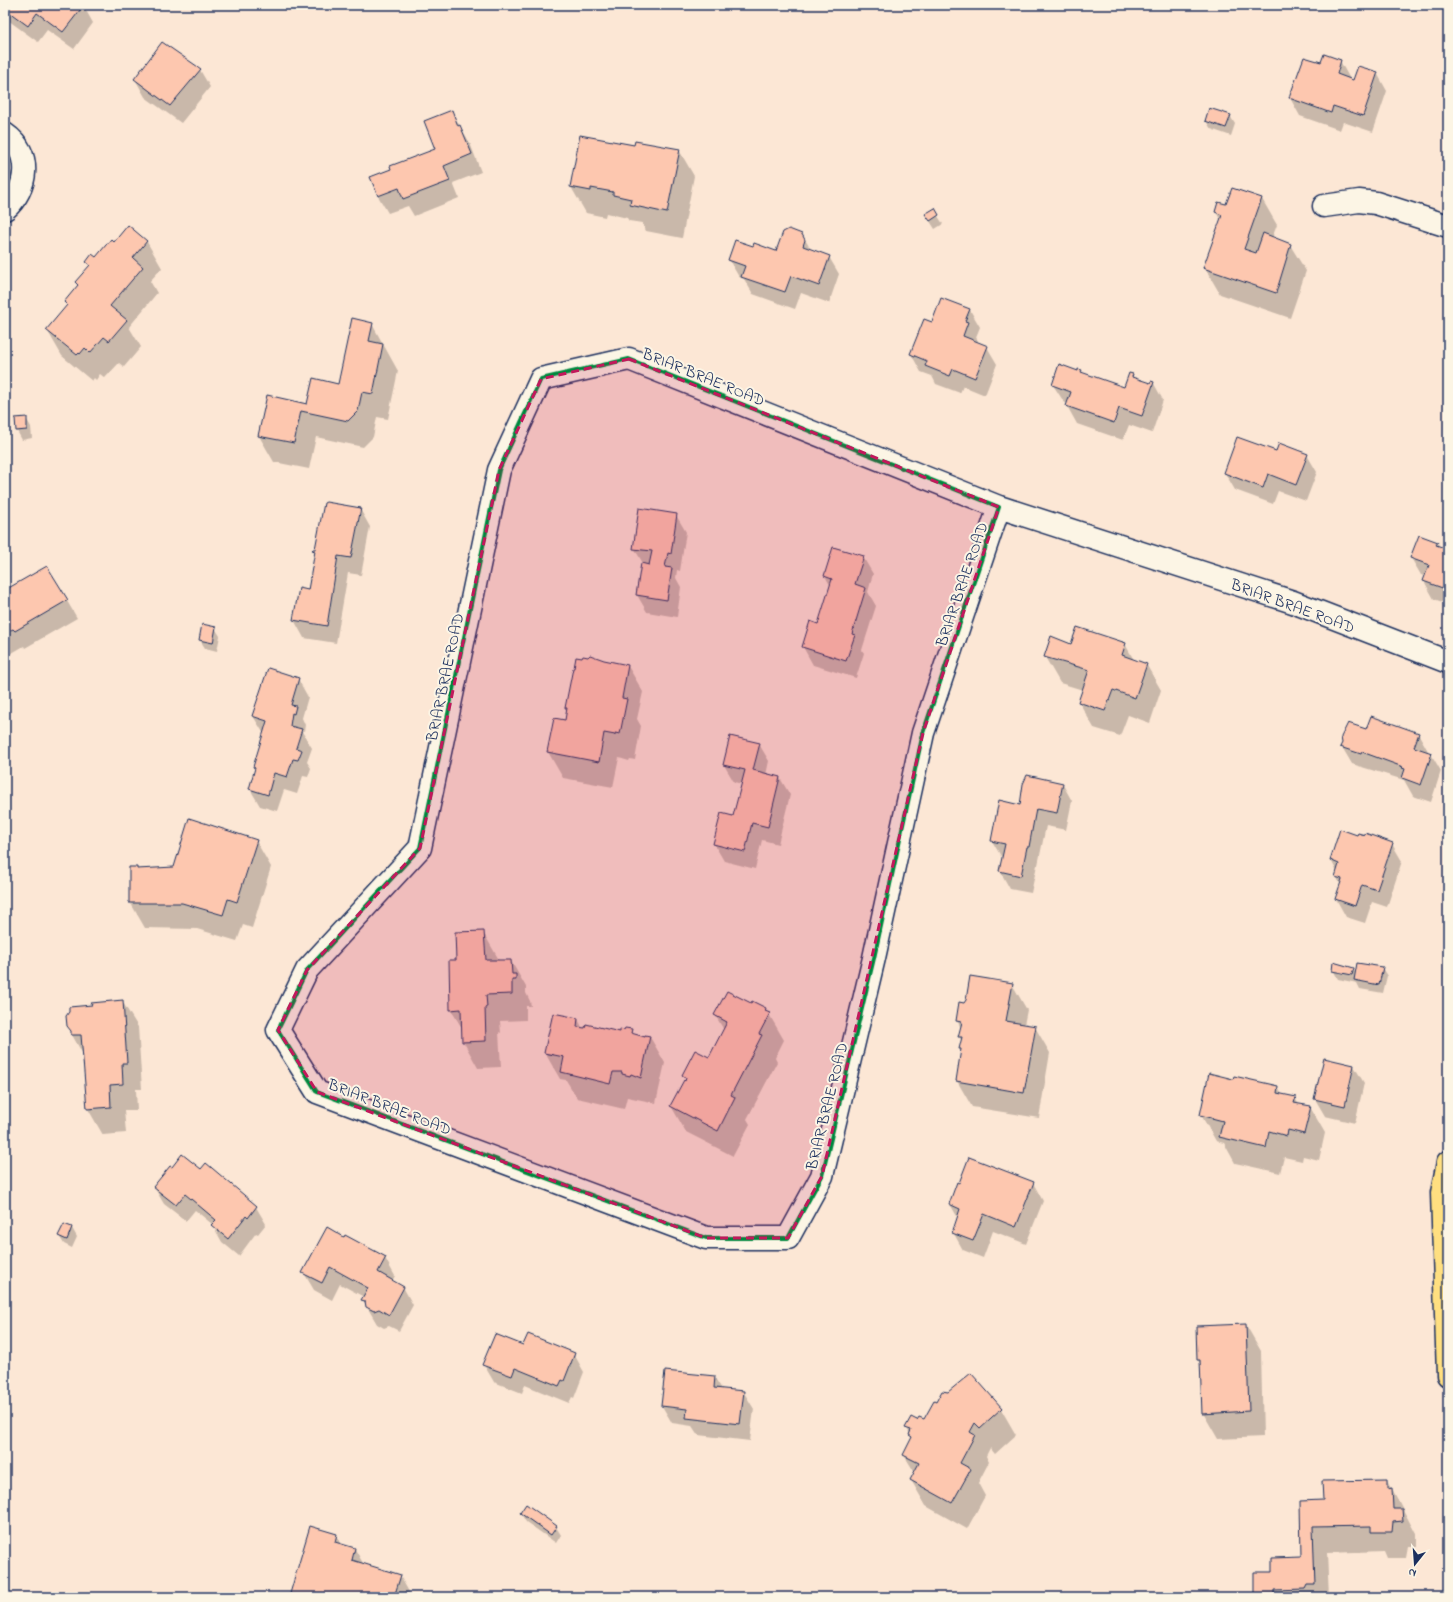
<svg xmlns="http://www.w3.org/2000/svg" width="1453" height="1602" viewBox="0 0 1453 1602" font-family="'Indie Flower',sans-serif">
<rect width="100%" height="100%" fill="#fce7d5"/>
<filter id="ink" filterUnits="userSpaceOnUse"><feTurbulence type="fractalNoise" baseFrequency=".025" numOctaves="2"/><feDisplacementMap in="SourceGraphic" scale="8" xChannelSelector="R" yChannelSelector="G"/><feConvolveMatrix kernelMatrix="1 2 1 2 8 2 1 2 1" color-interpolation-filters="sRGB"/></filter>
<g filter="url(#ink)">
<path fill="#0003" d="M 5,5 L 83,5 L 93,23 L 74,49 L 47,30 L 38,42 L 5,18 Z
M 1340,61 L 1350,79 L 1354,81 L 1377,73 L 1387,91 L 1373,132 L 1343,122 L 1340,130 L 1300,116 L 1290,98 L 1321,63 Z
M 200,70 L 210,87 L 181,123 L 145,97 L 135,79 Z
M 451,111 L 470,143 L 481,172 L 453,183 L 459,198 L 414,216 L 408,206 L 388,213 L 378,196 L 371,178 L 436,149 Z
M 1230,116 L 1235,124 L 1231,136 L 1211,129 L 1206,121 Z
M 634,146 L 679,150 L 694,176 L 682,238 L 646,231 L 642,223 L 629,221 L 627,218 L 606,213 L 605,217 L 586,213 L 571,187 Z
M 1262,199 L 1277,225 L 1272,238 L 1290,245 L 1306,271 L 1290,318 L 1220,294 L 1205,268 L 1221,221 L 1216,212 L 1226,205 Z
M 934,210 L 943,224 L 935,229 L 926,215 Z
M 129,226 L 147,242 L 162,268 L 150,281 L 157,293 L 129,327 L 141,347 L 124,367 L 119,363 L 105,378 L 100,374 L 96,380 L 94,378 L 92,381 L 62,356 L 47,330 L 68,306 L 65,302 L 78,287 L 76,282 L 90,266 L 88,262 L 96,258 L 114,243 Z
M 802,234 L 811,250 L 829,257 L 839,274 L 829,303 L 801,293 L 795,309 L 753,294 L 744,279 L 739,277 L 729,260 L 777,253 Z
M 942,299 L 970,310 L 980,327 L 976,337 L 978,341 L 977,343 L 987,347 L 997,364 L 985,395 L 963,386 L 960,393 L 936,384 L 932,376 L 921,372 L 911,354 L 932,323 Z
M 372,324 L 398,371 L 388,419 L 377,417 L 373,437 L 363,447 L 316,437 L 309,469 L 274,462 L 259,436 L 339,385 Z
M 1081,371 L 1083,374 L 1125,388 L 1132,375 L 1134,379 L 1151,384 L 1153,382 L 1163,400 L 1152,433 L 1129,425 L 1123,440 L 1077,424 L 1067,406 L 1068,404 L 1064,402 L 1053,385 Z
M 26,418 L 31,427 L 32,438 L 22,440 L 17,431 L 16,419 Z
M 1276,453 L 1307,455 L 1317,472 L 1306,501 L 1278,491 L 1273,504 L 1235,490 L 1225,473 Z
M 360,509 L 370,527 L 361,575 L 348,573 L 336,643 L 304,638 L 294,620 L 309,591 L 316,554 L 313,550 L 316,550 Z
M 676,515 L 686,532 L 680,571 L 677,570 L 676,578 L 681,587 L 677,617 L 647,612 L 637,595 L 644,565 L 634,548 Z
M 1437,542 L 1440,548 L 1448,551 L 1448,604 L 1434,599 L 1424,581 L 1426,577 L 1421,575 L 1411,558 Z
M 863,557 L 873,574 L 868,592 L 876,606 L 862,650 L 864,653 L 856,678 L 813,665 L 803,647 L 810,622 L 819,625 L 831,587 L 825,576 Z
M 47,567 L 77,618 L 25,648 L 24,646 L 5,657 L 5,591 Z
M 215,628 L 220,636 L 217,651 L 205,648 L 200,640 Z
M 1125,644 L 1134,660 L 1146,664 L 1161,690 L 1150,723 L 1128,715 L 1120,736 L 1094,728 L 1079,702 L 1083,690 L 1060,683 L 1045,657 L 1072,645 Z
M 603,661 L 628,666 L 643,692 L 637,719 L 641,726 L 635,760 L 630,759 L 629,761 L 619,758 L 613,787 L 563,778 L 548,752 L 565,721 L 568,710 L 566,707 Z
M 298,679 L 308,697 L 302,718 L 305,725 L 304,731 L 301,730 L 312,748 L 307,762 L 311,768 L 308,777 L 303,776 L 297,794 L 284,790 L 277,811 L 260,806 L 250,789 L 256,770 L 254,767 L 264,734 L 253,716 Z
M 1367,730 L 1418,733 L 1428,751 L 1428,752 L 1431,754 L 1441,771 L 1431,802 L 1413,796 L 1404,780 L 1352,764 L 1342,747 Z
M 759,744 L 769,761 L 766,775 L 780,778 L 790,795 L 778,844 L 762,840 L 755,869 L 724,861 L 714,844 L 734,818 L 742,784 L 734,782 L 724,765 Z
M 1062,783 L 1072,801 L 1066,830 L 1046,826 L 1038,865 L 1037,865 L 1031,893 L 1010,889 L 1000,871 L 1002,858 L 992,841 L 1021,806 Z
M 1358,836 L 1392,844 L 1402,861 L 1387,907 L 1372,902 L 1365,923 L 1346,917 L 1336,899 L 1341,885 L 1336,877 L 1337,872 L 1331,860 Z
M 256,841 L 271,867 L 252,928 L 243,925 L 237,941 L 197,929 L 145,928 L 130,902 L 137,868 L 138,870 L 175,868 Z
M 483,932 L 498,958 L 499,961 L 511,961 L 526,987 L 526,993 L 530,1001 L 531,1006 L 526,1006 L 526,1020 L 500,1021 L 501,1033 L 499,1032 L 501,1067 L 478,1068 L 463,1041 L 462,1028 L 451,1010 L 457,961 Z
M 1382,968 L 1387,976 L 1383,993 L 1360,989 L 1357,983 L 1338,979 L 1333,970 L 1353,969 L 1356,974 Z
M 1012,984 L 1027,1010 L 1024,1025 L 1035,1027 L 1050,1053 L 1039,1118 L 972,1107 L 957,1081 L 962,1051 L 960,1048 L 962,1041 L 959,1036 L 962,1029 L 957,1021 L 965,1004 Z
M 122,1001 L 138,1027 L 142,1089 L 136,1089 L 137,1110 L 124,1110 L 126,1133 L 103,1135 L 88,1109 L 84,1056 L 72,1035 L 72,1032 L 93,1006 Z
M 751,1005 L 766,1009 L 784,1040 L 775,1058 L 777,1062 L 747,1119 L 750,1124 L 733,1156 L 686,1132 L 671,1106 L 686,1080 L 684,1075 L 709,1058 L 724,1030 L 715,1015 Z
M 578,1019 L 583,1029 L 620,1033 L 631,1030 L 634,1035 L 646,1038 L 650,1037 L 665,1063 L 656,1103 L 627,1097 L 624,1109 L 577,1098 L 566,1080 L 560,1079 L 545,1053 Z
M 1354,1066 L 1364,1083 L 1355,1123 L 1325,1116 L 1315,1099 Z
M 1235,1078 L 1278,1087 L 1282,1095 L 1295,1098 L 1299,1105 L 1310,1107 L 1325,1133 L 1319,1160 L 1303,1156 L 1302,1161 L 1284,1157 L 1280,1173 L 1235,1163 L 1224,1143 L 1216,1141 L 1201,1115 Z
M 201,1171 L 256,1207 L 266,1224 L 258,1234 L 256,1233 L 239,1256 L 222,1242 L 212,1224 L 195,1210 L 186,1221 L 164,1204 L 154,1187 Z
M 1033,1183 L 1043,1201 L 1026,1244 L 993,1231 L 983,1258 L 963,1250 L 953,1232 L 958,1218 L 950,1204 Z
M 64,1225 L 72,1228 L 77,1237 L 72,1248 L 64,1244 L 59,1236 Z
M 327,1229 L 385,1258 L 395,1276 L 392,1281 L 403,1287 L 413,1305 L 399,1331 L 389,1326 L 384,1328 L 377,1324 L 363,1300 L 364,1297 L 340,1284 L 332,1300 L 314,1290 L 304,1273 Z
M 1246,1325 L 1261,1351 L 1263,1437 L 1218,1439 L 1203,1413 L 1201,1366 L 1198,1360 Z
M 524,1346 L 574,1354 L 584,1372 L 574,1398 L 572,1397 L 569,1403 L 525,1385 L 522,1393 L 494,1382 L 484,1365 Z
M 971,1375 L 1001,1409 L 1016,1435 L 995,1454 L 990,1448 L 986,1456 L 989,1462 L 978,1483 L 985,1496 L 967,1529 L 926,1506 L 911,1480 L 915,1473 L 904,1455 L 912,1439 L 907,1428 L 917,1422 L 924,1421 L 936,1404 Z
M 714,1377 L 722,1389 L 743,1391 L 754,1409 L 750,1441 L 698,1435 L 692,1426 L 672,1423 L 662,1406 Z
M 1388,1481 L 1417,1536 L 1417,1547 L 1408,1547 L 1406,1558 L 1387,1558 L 1384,1551 L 1327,1553 L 1329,1597 L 1257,1597 L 1255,1594 L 1255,1573 L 1273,1573 L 1302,1558 L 1301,1502 L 1324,1501 Z
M 521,1514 L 556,1527 L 561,1535 L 556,1543 L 526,1522 Z
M 336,1535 L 341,1544 L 355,1549 L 364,1565 L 400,1576 L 412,1597 L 290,1597 Z"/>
<path fill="#fdc7af" stroke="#1b2f5e" d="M 5,5 L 84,5 L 63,32 L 37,13 L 28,26 L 5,9 Z
M 162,42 L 201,69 L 170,106 L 134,79 Z
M 1324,54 L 1341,60 L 1337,74 L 1353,80 L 1358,66 L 1378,72 L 1363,116 L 1333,106 L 1331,113 L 1289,98 L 1304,57 L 1321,62 Z
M 1209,108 L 1231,115 L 1226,128 L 1205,121 Z
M 452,110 L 458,126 L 460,125 L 472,154 L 444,166 L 450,181 L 403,199 L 399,188 L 378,196 L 370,177 L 391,169 L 390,166 L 435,149 L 424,121 Z
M 580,135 L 634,145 L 635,141 L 680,149 L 667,213 L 630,205 L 631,199 L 613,195 L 613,192 L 591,188 L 591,191 L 570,187 Z
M 1232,188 L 1262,198 L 1244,249 L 1256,253 L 1263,233 L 1291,244 L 1276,293 L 1203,268 L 1222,215 L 1215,212 L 1218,202 L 1226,204 Z
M 935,208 L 939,215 L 930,221 L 925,214 Z
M 128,225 L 147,241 L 133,258 L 143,267 L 110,306 L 127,320 L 109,341 L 104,337 L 90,353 L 85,348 L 80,354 L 79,353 L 77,355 L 46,330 L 67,305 L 64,302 L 78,285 L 75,282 L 90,265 L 86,262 L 92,254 L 96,257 L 111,239 L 114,242 Z
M 789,229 L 802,234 L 805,240 L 803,246 L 830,256 L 819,286 L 791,276 L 785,292 L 741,277 L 745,266 L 728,260 L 735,240 L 753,246 L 754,243 L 776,251 L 783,232 Z
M 941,298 L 970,309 L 965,321 L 968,322 L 963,336 L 988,346 L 975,378 L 953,369 L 950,376 L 925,366 L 927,361 L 910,354 L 924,319 L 932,322 Z
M 352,318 L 373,323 L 369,341 L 383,344 L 373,394 L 362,392 L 358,411 L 348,421 L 301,411 L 294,443 L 258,436 L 267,395 L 307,404 L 313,378 L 338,384 Z
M 1059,364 L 1078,371 L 1078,369 L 1082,370 L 1081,372 L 1124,387 L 1129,373 L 1133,374 L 1132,377 L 1150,383 L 1151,381 L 1154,382 L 1142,416 L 1119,408 L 1114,423 L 1066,406 L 1071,392 L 1052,385 Z
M 27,417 L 27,430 L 16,431 L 15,418 Z
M 1237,437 L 1276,451 L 1279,443 L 1308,454 L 1296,485 L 1268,474 L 1263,488 L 1224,473 Z
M 326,502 L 361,508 L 351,558 L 338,556 L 327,626 L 293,620 L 299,588 L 308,590 L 315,551 L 312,550 L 313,549 L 315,549 L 324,503 Z
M 639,508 L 677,514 L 671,554 L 668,553 L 665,567 L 672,568 L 667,600 L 636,595 L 641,563 L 649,565 L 652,551 L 633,549 Z
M 1419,535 L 1438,542 L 1436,545 L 1448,549 L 1448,590 L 1423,581 L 1429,565 L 1410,558 Z
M 833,547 L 864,556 L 855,584 L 866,588 L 852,634 L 855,635 L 846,661 L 802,647 L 810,621 L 818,624 L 832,579 L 824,576 Z
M 47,566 L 68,600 L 15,631 L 13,629 L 5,633 L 5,590 Z
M 202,624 L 216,627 L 213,643 L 199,640 Z
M 1077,627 L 1126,643 L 1122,655 L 1147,664 L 1135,698 L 1113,690 L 1105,711 L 1078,702 L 1089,670 L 1044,657 L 1051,636 L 1071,644 Z
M 590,655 L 604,660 L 628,665 L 622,698 L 627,699 L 620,734 L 615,733 L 615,735 L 604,733 L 599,762 L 547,752 L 554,718 L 565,720 L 567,708 L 565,708 L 573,668 L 574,668 L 576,657 L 582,658 L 583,656 L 588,657 Z
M 268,668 L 299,678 L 291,705 L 296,706 L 294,714 L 292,713 L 290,726 L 302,729 L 296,748 L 302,750 L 298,760 L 293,759 L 287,777 L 274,773 L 268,795 L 249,789 L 255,768 L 253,767 L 267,721 L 252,716 Z
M 1371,716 L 1419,733 L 1414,747 L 1432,753 L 1421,785 L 1402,778 L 1405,769 L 1402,768 L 1403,767 L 1362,752 L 1361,754 L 1340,747 L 1342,743 L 1341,737 L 1348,723 L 1366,729 Z
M 730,736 L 760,743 L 753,770 L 780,777 L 768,827 L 752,823 L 745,852 L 713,844 L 721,813 L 733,816 L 745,770 L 723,765 Z
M 1027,775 L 1063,783 L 1057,813 L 1036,809 L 1029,847 L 1027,847 L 1021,876 L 999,871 L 1005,844 L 991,841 L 999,800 L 1020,805 L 1023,784 Z
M 189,818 L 257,840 L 237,902 L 228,899 L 223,915 L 182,903 L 129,903 L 129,867 L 137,867 L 137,869 L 174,867 Z
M 1340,829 L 1357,835 L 1358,833 L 1365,835 L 1365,833 L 1393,843 L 1377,890 L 1362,885 L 1355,906 L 1335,899 L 1342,879 L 1335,877 L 1339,864 L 1330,860 Z
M 484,931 L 486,960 L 511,960 L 512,974 L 516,974 L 516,980 L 512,980 L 512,994 L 486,995 L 487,1007 L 485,1007 L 486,1041 L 462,1042 L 461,1009 L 450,1010 L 449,960 L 456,960 L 455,932 Z
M 1333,962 L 1354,968 L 1352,975 L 1332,971 Z
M 1357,963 L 1383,967 L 1379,985 L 1354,980 Z
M 970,976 L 1013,983 L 1006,1021 L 1036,1026 L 1024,1093 L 956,1081 L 961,1049 L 959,1049 L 962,1037 L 958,1037 L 962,1022 L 956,1021 L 959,1002 L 964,1003 L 966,1000 Z
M 727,991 L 751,1003 L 752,1001 L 766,1008 L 765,1011 L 770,1013 L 759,1034 L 762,1035 L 731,1095 L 735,1097 L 718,1131 L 670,1106 L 684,1080 L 685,1081 L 686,1078 L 682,1075 L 695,1050 L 709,1057 L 727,1022 L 714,1015 Z
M 123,1000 L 127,1063 L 122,1063 L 123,1084 L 110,1085 L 111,1107 L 87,1109 L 81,1035 L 71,1035 L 71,1031 L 67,1026 L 66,1016 L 69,1012 L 69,1007 L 92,1005 L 91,1003 Z
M 553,1013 L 578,1018 L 577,1027 L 585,1028 L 586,1024 L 620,1032 L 620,1029 L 624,1030 L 625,1028 L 632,1029 L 631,1033 L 645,1037 L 645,1035 L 650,1036 L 641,1078 L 631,1074 L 630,1076 L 622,1074 L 622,1072 L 613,1072 L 610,1084 L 561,1072 L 564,1057 L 544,1053 Z
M 1324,1058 L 1354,1065 L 1345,1106 L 1314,1099 Z
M 1209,1073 L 1233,1079 L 1234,1076 L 1278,1086 L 1277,1093 L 1296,1097 L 1294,1103 L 1311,1106 L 1304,1134 L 1288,1130 L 1287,1136 L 1269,1131 L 1266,1148 L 1219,1137 L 1223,1121 L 1200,1115 Z
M 182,1154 L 201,1169 L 206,1163 L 257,1206 L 248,1218 L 246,1216 L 228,1239 L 211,1225 L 216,1220 L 185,1194 L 176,1205 L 153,1187 L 170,1166 L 172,1167 Z
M 969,1157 L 1034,1182 L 1016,1227 L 984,1214 L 973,1241 L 952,1233 L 960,1209 L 949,1204 L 957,1182 L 959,1183 Z
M 64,1224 L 72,1227 L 67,1240 L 58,1236 Z
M 327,1227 L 344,1237 L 345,1235 L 386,1257 L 378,1272 L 404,1287 L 389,1315 L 379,1309 L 374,1311 L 366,1307 L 365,1301 L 361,1300 L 368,1288 L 330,1267 L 322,1283 L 302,1273 Z
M 1246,1324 L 1249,1411 L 1202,1414 L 1200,1360 L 1197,1360 L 1196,1326 Z
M 495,1334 L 523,1345 L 528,1334 L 575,1353 L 564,1381 L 562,1380 L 559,1386 L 515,1368 L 512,1376 L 482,1365 Z
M 665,1371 L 715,1376 L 714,1388 L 744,1391 L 740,1424 L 686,1418 L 687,1409 L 661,1406 Z
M 971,1373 L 1002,1408 L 980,1428 L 975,1423 L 970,1432 L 975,1435 L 960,1463 L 971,1469 L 952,1503 L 910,1480 L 919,1463 L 903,1455 L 912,1437 L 909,1435 L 911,1430 L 905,1428 L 911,1417 L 917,1420 L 919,1417 L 924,1419 L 934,1401 L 936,1402 L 942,1391 L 948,1392 Z
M 1388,1480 L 1388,1489 L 1392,1488 L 1393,1509 L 1402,1509 L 1403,1521 L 1393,1522 L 1392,1532 L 1371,1532 L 1371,1526 L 1313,1527 L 1315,1585 L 1307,1585 L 1305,1589 L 1274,1590 L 1274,1594 L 1254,1594 L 1254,1572 L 1272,1572 L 1272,1558 L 1301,1557 L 1300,1501 L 1323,1500 L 1322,1481 Z
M 526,1504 L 557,1526 L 551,1535 L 520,1513 Z
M 310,1526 L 337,1534 L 335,1542 L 355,1548 L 352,1560 L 401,1575 L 394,1597 L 289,1597 Z"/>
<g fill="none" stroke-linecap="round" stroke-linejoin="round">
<defs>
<path id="minor" d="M 5,134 C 33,153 28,189 5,209
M 1324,206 L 1359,201 L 1376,203 L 1448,226
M 629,359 L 999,507 L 923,733 L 874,958 L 822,1176 L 788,1238 L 706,1238 L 317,1092 L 278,1030 L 307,970 L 420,848 L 499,470 L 541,379 Z
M 999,507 L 1293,602 L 1448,662"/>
<path id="major" d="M 1448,1162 L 1442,1193 L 1448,1375"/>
</defs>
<use href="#minor" stroke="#1b2f5e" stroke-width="25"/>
<use href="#major" stroke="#1b2f5e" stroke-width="25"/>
<use href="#minor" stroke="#fcf5e5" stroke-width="22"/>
<use href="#major" stroke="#ffdf80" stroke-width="22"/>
<defs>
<path id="cycleway" d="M 629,359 L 999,507 L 923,733 L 874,958 L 822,1176 L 788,1238 L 706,1238 L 317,1092 L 278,1030 L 307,970 L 420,848 L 499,470 L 541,379 Z"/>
</defs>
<use href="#cycleway" stroke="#fcf5e5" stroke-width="6"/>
<use href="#cycleway" stroke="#00873e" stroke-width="4"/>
</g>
</g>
<path fill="#c2185b" fill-opacity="0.2" stroke="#c2185b" stroke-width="3" stroke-dasharray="8 5" stroke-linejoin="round" d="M 629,359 L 999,507 L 923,733 L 822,1176 L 788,1238 L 706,1238 L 317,1092 L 278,1030 L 307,970 L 420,848 L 499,470 L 541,379 Z"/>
<g text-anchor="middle" stroke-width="4" stroke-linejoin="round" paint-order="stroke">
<g font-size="16" fill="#1b2f5e" stroke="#fcf5e5">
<text transform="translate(704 376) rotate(22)" y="6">BRIAR BRAE ROAD</text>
<text transform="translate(961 584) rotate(-71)" y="6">BRIAR BRAE ROAD</text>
<text transform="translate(1293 605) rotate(20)" y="6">BRIAR BRAE ROAD</text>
<text transform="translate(444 677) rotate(-78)" y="6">BRIAR BRAE ROAD</text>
<text transform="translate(390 1106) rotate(21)" y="6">BRIAR BRAE ROAD</text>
<text transform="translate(826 1106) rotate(-76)" y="6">BRIAR BRAE ROAD</text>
</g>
</g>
<rect width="1453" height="1602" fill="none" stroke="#fcf5e5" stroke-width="20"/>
<rect x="10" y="10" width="1433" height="1582" fill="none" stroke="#1b2f5e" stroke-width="1.5" filter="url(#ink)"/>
<g transform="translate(1415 1564) rotate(197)" stroke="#fcf5e5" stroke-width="3" paint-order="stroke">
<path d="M0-3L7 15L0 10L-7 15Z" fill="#1b2f5e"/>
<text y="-6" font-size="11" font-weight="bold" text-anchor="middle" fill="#1b2f5e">N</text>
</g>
</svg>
